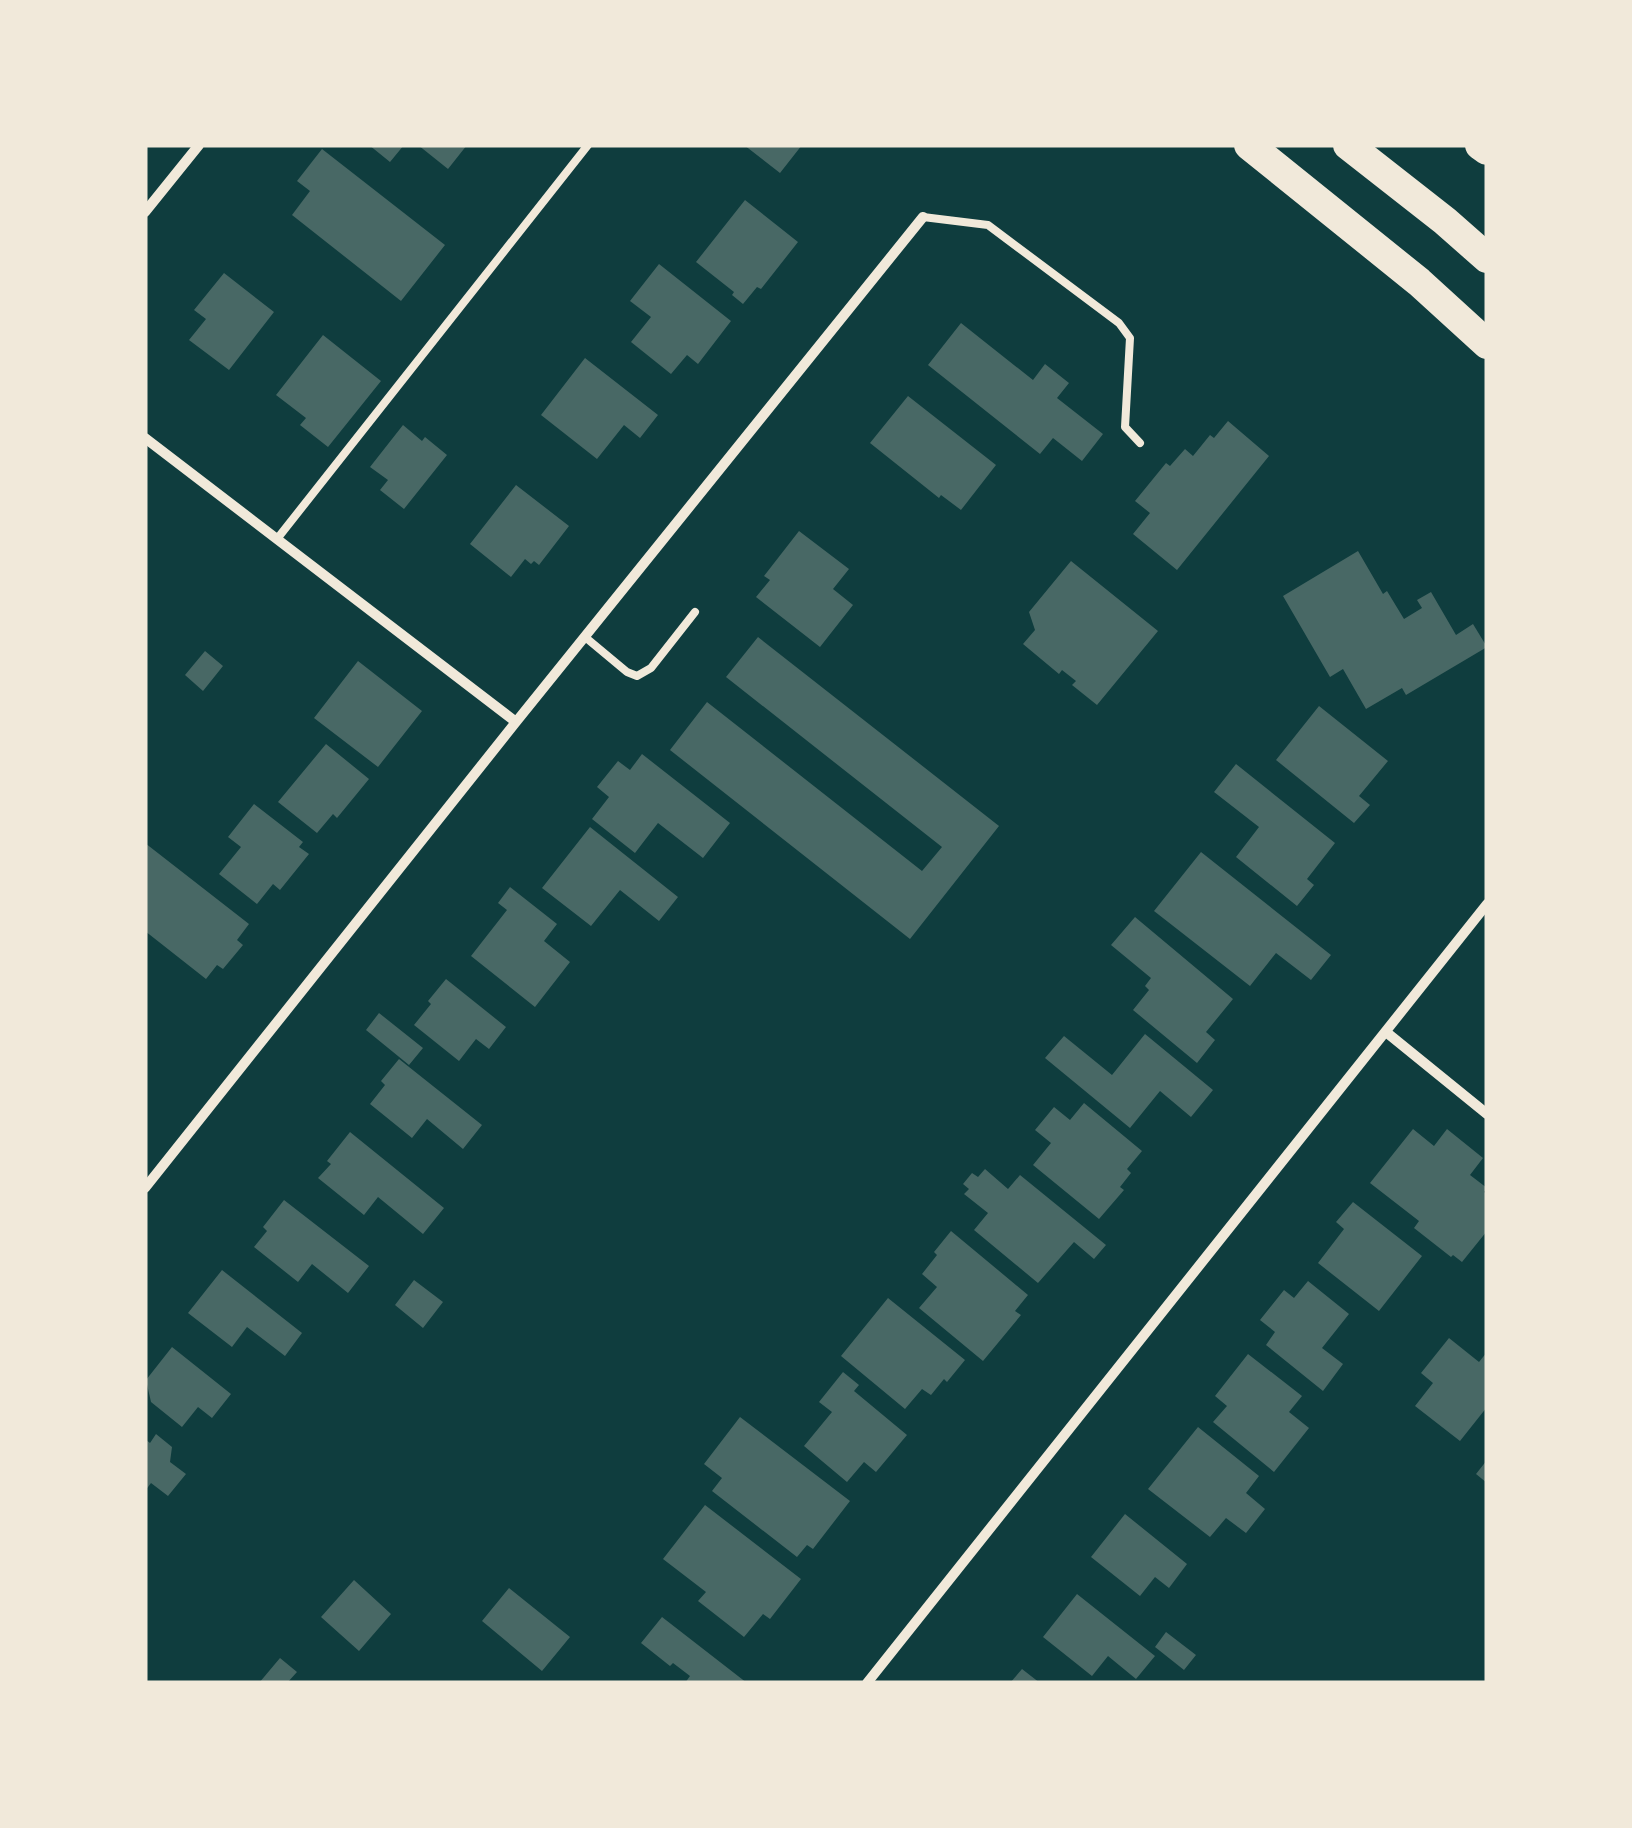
<svg xmlns="http://www.w3.org/2000/svg" width="1632" height="1828" viewBox="0 0 1632 1828" font-family="Cabin,sans-serif">
<rect width="100%" height="100%" fill="#0f3d3e"/>
<path fill="#486865" d="M 369,145 L 404,145 L 390,162 Z
M 418,145 L 467,145 L 448,169 Z
M 744,145 L 802,145 L 780,173 Z
M 322,149 L 445,245 L 401,301 L 292,215 L 310,191 L 297,181 Z
M 745,200 L 798,242 L 761,289 L 757,287 L 743,304 L 732,295 L 734,292 L 696,262 Z
M 659,264 L 731,321 L 698,364 L 687,355 L 671,374 L 631,342 L 651,317 L 630,301 Z
M 224,273 L 274,312 L 229,370 L 189,340 L 206,319 L 194,310 Z
M 961,323 L 1033,380 L 1045,364 L 1069,383 L 1057,398 L 1103,434 L 1082,461 L 1053,438 L 1040,454 L 928,365 Z
M 323,335 L 381,381 L 328,447 L 300,425 L 306,418 L 276,395 Z
M 585,358 L 658,415 L 640,438 L 624,425 L 597,459 L 541,415 Z
M 908,396 L 996,465 L 961,510 L 941,495 L 939,498 L 870,443 Z
M 1228,421 L 1269,456 L 1177,570 L 1133,534 L 1150,513 L 1135,501 L 1166,463 L 1170,466 L 1185,449 L 1193,456 L 1210,435 L 1214,438 Z
M 403,425 L 422,441 L 425,437 L 447,455 L 404,509 L 380,490 L 388,480 L 370,467 Z
M 516,485 L 569,526 L 539,565 L 534,561 L 531,564 L 525,559 L 511,577 L 470,544 Z
M 799,531 L 849,569 L 833,589 L 853,605 L 820,647 L 756,597 L 770,580 L 764,576 Z
M 1358,551 L 1383,594 L 1387,591 L 1404,619 L 1422,608 L 1417,600 L 1431,592 L 1456,635 L 1473,624 L 1487,647 L 1406,695 L 1402,688 L 1366,709 L 1343,669 L 1330,677 L 1283,596 Z
M 1071,561 L 1158,631 L 1097,705 L 1072,685 L 1076,681 L 1062,670 L 1059,674 L 1023,644 L 1035,630 L 1029,612 Z
M 758,637 L 999,826 L 910,939 L 670,750 L 707,702 L 922,871 L 942,847 L 726,677 Z
M 205,651 L 223,666 L 203,691 L 185,675 Z
M 358,661 L 422,711 L 378,767 L 314,718 Z
M 1319,706 L 1388,761 L 1359,796 L 1370,805 L 1354,823 L 1276,760 Z
M 326,744 L 369,779 L 337,818 L 333,814 L 317,833 L 278,802 Z
M 642,754 L 730,823 L 703,858 L 658,823 L 635,853 L 592,819 L 609,797 L 597,787 L 618,761 L 630,770 Z
M 1236,764 L 1335,843 L 1307,879 L 1314,885 L 1297,906 L 1236,857 L 1259,827 L 1214,792 Z
M 254,804 L 303,842 L 299,847 L 309,854 L 280,890 L 273,884 L 257,904 L 219,874 L 241,847 L 228,837 Z
M 590,827 L 678,897 L 659,921 L 620,890 L 591,926 L 542,888 Z
M 145,843 L 249,924 L 237,940 L 243,945 L 223,969 L 217,965 L 206,979 L 145,931 Z
M 1201,852 L 1331,955 L 1311,980 L 1276,953 L 1250,986 L 1154,911 Z
M 510,887 L 557,924 L 544,941 L 570,962 L 535,1007 L 471,956 L 507,910 L 498,903 Z
M 1135,917 L 1233,999 L 1206,1032 L 1215,1040 L 1197,1063 L 1133,1010 L 1149,990 L 1145,986 L 1151,978 L 1111,945 Z
M 446,979 L 506,1027 L 489,1049 L 476,1039 L 459,1061 L 414,1025 L 431,1004 L 428,1001 Z
M 379,1013 L 423,1048 L 409,1065 L 366,1030 Z
M 1145,1034 L 1213,1090 L 1191,1117 L 1160,1091 L 1130,1128 L 1045,1058 L 1064,1036 L 1112,1075 Z
M 399,1059 L 482,1125 L 463,1149 L 427,1119 L 412,1138 L 370,1104 L 385,1085 L 381,1081 Z
M 1084,1103 L 1142,1151 L 1127,1169 L 1131,1173 L 1120,1187 L 1124,1190 L 1099,1219 L 1033,1165 L 1051,1143 L 1035,1130 L 1054,1107 L 1070,1120 Z
M 1413,1129 L 1434,1146 L 1447,1129 L 1483,1158 L 1470,1175 L 1487,1188 L 1484,1192 L 1487,1194 L 1487,1231 L 1462,1262 L 1453,1255 L 1451,1257 L 1414,1228 L 1419,1221 L 1370,1183 Z
M 350,1132 L 444,1208 L 423,1234 L 378,1197 L 364,1215 L 318,1178 L 331,1164 L 327,1161 Z
M 985,1169 L 1008,1189 L 1020,1175 L 1106,1245 L 1094,1259 L 1074,1242 L 1038,1283 L 974,1230 L 988,1213 L 964,1194 L 969,1189 L 963,1184 L 972,1173 L 978,1177 Z
M 284,1200 L 369,1266 L 348,1293 L 312,1264 L 298,1282 L 254,1247 L 267,1231 L 263,1227 Z
M 1353,1202 L 1422,1256 L 1379,1311 L 1318,1263 L 1344,1229 L 1336,1222 Z
M 951,1231 L 1028,1295 L 1015,1311 L 1021,1315 L 983,1361 L 919,1308 L 937,1287 L 922,1274 L 937,1255 L 934,1252 Z
M 222,1270 L 302,1333 L 285,1356 L 247,1327 L 232,1347 L 188,1313 Z
M 414,1280 L 443,1302 L 423,1328 L 395,1305 Z
M 1308,1281 L 1349,1314 L 1322,1348 L 1343,1364 L 1323,1391 L 1266,1345 L 1275,1332 L 1260,1320 L 1284,1290 L 1294,1298 Z
M 888,1298 L 965,1360 L 947,1382 L 944,1379 L 931,1395 L 922,1389 L 905,1409 L 841,1356 Z
M 1449,1338 L 1479,1362 L 1487,1352 L 1487,1407 L 1460,1441 L 1415,1406 L 1433,1383 L 1421,1373 Z
M 172,1347 L 231,1394 L 212,1418 L 198,1407 L 182,1427 L 151,1402 L 146,1380 Z
M 1248,1354 L 1302,1396 L 1289,1412 L 1309,1428 L 1274,1472 L 1213,1422 L 1227,1406 L 1215,1396 Z
M 843,1372 L 859,1385 L 854,1391 L 907,1435 L 876,1472 L 864,1462 L 847,1482 L 804,1446 L 832,1412 L 819,1402 Z
M 740,1417 L 850,1501 L 813,1549 L 807,1545 L 797,1557 L 712,1491 L 722,1478 L 704,1464 Z
M 1198,1427 L 1259,1476 L 1246,1493 L 1265,1509 L 1246,1533 L 1226,1518 L 1210,1537 L 1148,1489 Z
M 156,1434 L 172,1447 L 170,1462 L 186,1474 L 168,1496 L 151,1483 L 145,1491 L 145,1439 L 150,1443 Z
M 1487,1460 L 1487,1483 L 1476,1474 Z
M 705,1505 L 801,1579 L 770,1619 L 763,1614 L 744,1637 L 698,1601 L 706,1592 L 663,1559 Z
M 1125,1514 L 1187,1564 L 1169,1588 L 1155,1577 L 1140,1596 L 1091,1557 Z
M 354,1580 L 391,1614 L 359,1651 L 321,1617 Z
M 509,1588 L 570,1637 L 542,1671 L 482,1621 Z
M 1077,1594 L 1155,1656 L 1136,1679 L 1108,1656 L 1092,1676 L 1043,1637 Z
M 662,1617 L 747,1683 L 685,1683 L 690,1676 L 673,1663 L 670,1666 L 641,1643 Z
M 1166,1632 L 1196,1655 L 1184,1670 L 1155,1647 Z
M 280,1658 L 297,1672 L 287,1683 L 259,1683 Z
M 1022,1669 L 1040,1683 L 1010,1683 Z"/>
<g fill="none" stroke-linecap="round" stroke-linejoin="round">
<path stroke="#f1e9da" stroke-width="8" d="M 923,217 L 988,225 L 1119,323 L 1130,338 L 1125,427 L 1140,443
M 277,539 L 588,145
M 585,637 L 627,672 L 637,676 L 651,668 L 695,612"/>
<path stroke="#f1e9da" stroke-width="10" d="M 145,212 L 199,145
M 145,438 L 516,722
M 1386,1032 L 1487,1114
M 145,1188 L 516,722 L 923,217
M 867,1683 L 1487,904"/>
<path stroke="#f1e9da" stroke-width="30" d="M 1249,145 L 1419,282 L 1487,344
M 1348,145 L 1445,221 L 1487,258
M 1480,145 L 1487,150"/>
</g>
<rect width="1632" height="1828" fill="none" stroke="#f1e9da" stroke-width="295"/>
</svg>
